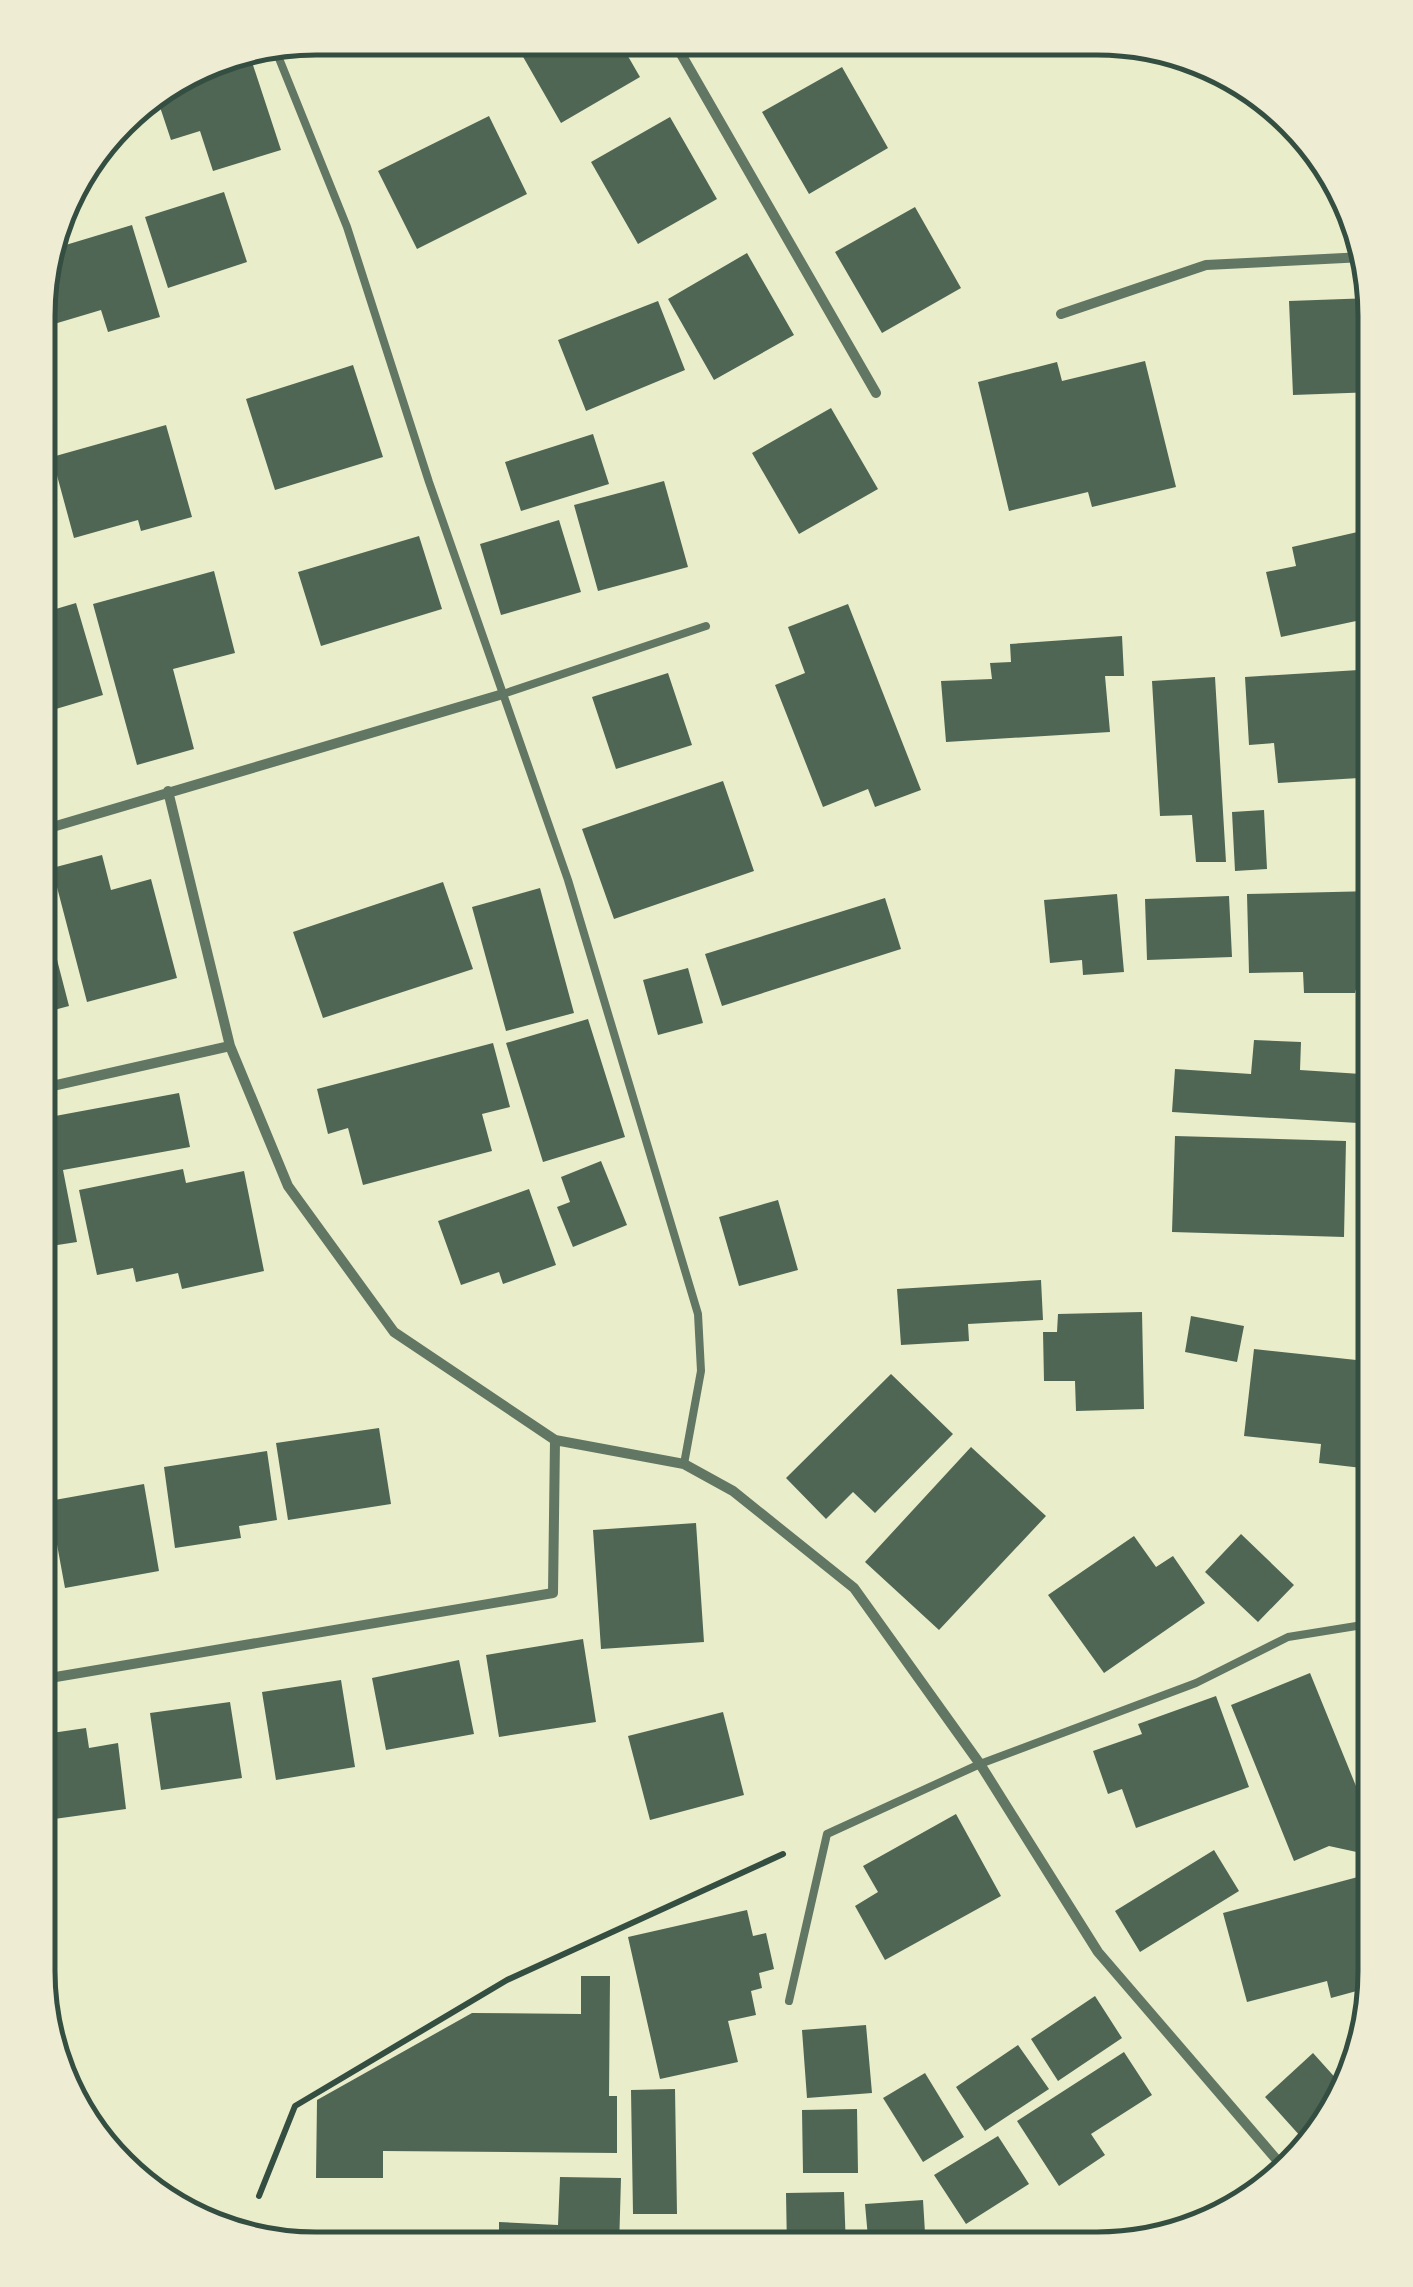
<svg xmlns="http://www.w3.org/2000/svg" width="1413" height="2287" viewBox="0 0 1413 2287" font-family="Rubik,sans-serif">
<rect width="100%" height="100%" fill="#e9edc9"/>
<path fill="#4f6655" d="M 519,39 L 618,39 L 640,77 L 561,123 L 514,41 Z
M 722,40 L 760,40 L 731,57 Z
M 231,54 L 236,68 L 252,62 L 281,150 L 213,171 L 200,131 L 171,140 L 155,92 L 210,58 Z
M 842,67 L 888,148 L 809,194 L 762,112 Z
M 489,116 L 527,194 L 417,249 L 378,171 Z
M 670,117 L 717,199 L 638,244 L 591,162 Z
M 224,192 L 247,262 L 168,288 L 145,217 Z
M 915,207 L 961,288 L 882,333 L 835,252 Z
M 132,225 L 160,317 L 108,332 L 101,310 L 44,327 L 40,280 L 49,250 Z
M 747,253 L 794,335 L 714,380 L 668,299 Z
M 1372,298 L 1375,392 L 1293,395 L 1289,301 Z
M 658,301 L 685,370 L 586,411 L 558,340 Z
M 1145,361 L 1176,487 L 1092,507 L 1088,492 L 1009,511 L 978,382 L 1057,362 L 1062,381 Z
M 353,365 L 383,457 L 275,490 L 246,399 Z
M 831,408 L 878,489 L 799,534 L 752,453 Z
M 166,425 L 192,517 L 141,531 L 138,520 L 74,538 L 52,457 Z
M 593,434 L 609,484 L 521,511 L 505,462 Z
M 664,481 L 688,567 L 598,591 L 574,505 Z
M 559,520 L 581,592 L 501,615 L 480,544 Z
M 1375,528 L 1375,617 L 1281,637 L 1266,572 L 1296,566 L 1292,547 Z
M 419,536 L 442,609 L 321,646 L 298,572 Z
M 214,571 L 235,653 L 173,669 L 194,749 L 137,765 L 93,604 Z
M 76,603 L 103,695 L 39,714 L 39,614 Z
M 848,604 L 921,790 L 875,807 L 868,789 L 823,807 L 775,685 L 805,673 L 788,627 Z
M 1122,636 L 1124,676 L 1105,676 L 1110,732 L 946,742 L 941,681 L 992,679 L 990,663 L 1011,662 L 1010,644 Z
M 1375,669 L 1375,777 L 1278,783 L 1274,743 L 1249,745 L 1245,677 Z
M 668,673 L 692,745 L 616,769 L 592,697 Z
M 1215,677 L 1226,862 L 1196,862 L 1192,815 L 1160,816 L 1152,681 Z
M 723,781 L 754,871 L 614,919 L 582,829 Z
M 1264,810 L 1267,869 L 1235,871 L 1232,812 Z
M 102,855 L 111,890 L 151,879 L 177,978 L 87,1002 L 52,868 Z
M 443,882 L 473,969 L 323,1018 L 293,932 Z
M 540,888 L 574,1013 L 506,1031 L 472,907 Z
M 1375,891 L 1375,981 L 1358,981 L 1355,993 L 1304,993 L 1303,972 L 1249,973 L 1247,894 Z
M 40,894 L 69,1006 L 39,1014 L 39,895 Z
M 1117,894 L 1124,972 L 1083,975 L 1082,960 L 1050,963 L 1044,900 Z
M 1229,896 L 1232,957 L 1147,960 L 1145,899 Z
M 885,898 L 901,949 L 722,1006 L 705,954 Z
M 688,968 L 703,1023 L 658,1035 L 643,980 Z
M 588,1019 L 625,1137 L 543,1162 L 506,1043 Z
M 1254,1040 L 1301,1042 L 1300,1070 L 1361,1074 L 1358,1123 L 1172,1112 L 1175,1069 L 1251,1074 Z
M 493,1043 L 510,1107 L 482,1114 L 492,1151 L 363,1185 L 348,1128 L 328,1134 L 317,1089 Z
M 179,1093 L 190,1147 L 63,1170 L 77,1242 L 38,1248 L 39,1119 Z
M 1175,1136 L 1346,1141 L 1344,1237 L 1172,1232 Z
M 601,1161 L 627,1225 L 573,1247 L 557,1207 L 570,1202 L 561,1177 Z
M 183,1169 L 186,1183 L 244,1171 L 264,1271 L 182,1289 L 178,1273 L 136,1282 L 133,1268 L 97,1275 L 79,1190 Z
M 529,1189 L 556,1265 L 503,1284 L 499,1272 L 461,1285 L 438,1221 Z
M 778,1200 L 798,1270 L 739,1286 L 719,1217 Z
M 1041,1280 L 1043,1320 L 968,1324 L 969,1341 L 901,1345 L 897,1289 Z
M 1142,1312 L 1144,1409 L 1076,1411 L 1075,1381 L 1044,1381 L 1043,1332 L 1057,1332 L 1058,1314 Z
M 1191,1316 L 1244,1326 L 1237,1362 L 1185,1352 Z
M 1254,1349 L 1375,1362 L 1375,1426 L 1366,1425 L 1362,1468 L 1319,1463 L 1321,1444 L 1244,1436 Z
M 891,1374 L 953,1434 L 875,1513 L 853,1492 L 826,1519 L 786,1478 Z
M 379,1428 L 391,1504 L 288,1520 L 276,1443 Z
M 971,1447 L 1046,1516 L 939,1630 L 865,1562 Z
M 267,1451 L 277,1520 L 239,1526 L 241,1538 L 175,1548 L 164,1467 Z
M 144,1484 L 159,1571 L 65,1588 L 49,1501 Z
M 38,1507 L 50,1574 L 38,1575 Z
M 696,1523 L 704,1642 L 601,1649 L 593,1530 Z
M 1241,1534 L 1294,1585 L 1258,1622 L 1205,1572 Z
M 1134,1536 L 1156,1567 L 1173,1556 L 1205,1603 L 1104,1673 L 1048,1595 Z
M 583,1639 L 596,1722 L 499,1737 L 486,1655 Z
M 459,1660 L 474,1734 L 386,1750 L 372,1678 Z
M 1310,1673 L 1358,1791 L 1362,1772 L 1375,1775 L 1375,1856 L 1329,1846 L 1294,1861 L 1231,1705 Z
M 341,1680 L 355,1767 L 276,1780 L 262,1692 Z
M 1216,1696 L 1249,1787 L 1136,1828 L 1122,1789 L 1108,1794 L 1093,1751 L 1142,1734 L 1138,1724 Z
M 230,1702 L 242,1778 L 161,1790 L 150,1713 Z
M 723,1712 L 744,1795 L 650,1820 L 628,1736 Z
M 86,1728 L 89,1748 L 118,1743 L 126,1809 L 47,1820 L 38,1735 Z
M 956,1814 L 1001,1896 L 885,1960 L 855,1906 L 878,1892 L 863,1866 Z
M 1214,1850 L 1239,1891 L 1140,1952 L 1115,1911 Z
M 1369,1874 L 1375,1896 L 1375,1986 L 1331,1998 L 1327,1981 L 1247,2002 L 1223,1913 Z
M 747,1910 L 753,1936 L 766,1933 L 774,1969 L 759,1973 L 762,1988 L 751,1991 L 756,2015 L 728,2021 L 738,2062 L 660,2079 L 628,1937 Z
M 581,1976 L 610,1976 L 609,2096 L 617,2096 L 617,2153 L 383,2151 L 383,2178 L 316,2178 L 317,2100 L 472,2013 L 581,2014 Z
M 1095,1996 L 1122,2038 L 1058,2081 L 1031,2039 Z
M 866,2025 L 872,2093 L 807,2098 L 802,2030 Z
M 1018,2045 L 1049,2089 L 985,2131 L 956,2087 Z
M 1124,2052 L 1152,2095 L 1091,2134 L 1105,2155 L 1059,2186 L 1017,2121 Z
M 1313,2053 L 1340,2083 L 1318,2140 L 1310,2147 L 1265,2097 Z
M 925,2073 L 964,2137 L 923,2162 L 883,2098 Z
M 675,2089 L 677,2214 L 633,2214 L 631,2090 Z
M 857,2109 L 858,2173 L 803,2173 L 802,2110 Z
M 998,2136 L 1029,2184 L 966,2224 L 934,2175 Z
M 560,2177 L 621,2178 L 619,2248 L 499,2248 L 499,2222 L 558,2225 Z
M 844,2192 L 846,2249 L 787,2249 L 786,2193 Z
M 923,2200 L 926,2249 L 869,2249 L 865,2204 Z"/>
<g fill="none" stroke-linecap="round" stroke-linejoin="round">
<path stroke="#344e41" stroke-width="6" d="M 259,2196 L 295,2106 L 507,1980 L 783,1854"/>
<path stroke="#617663" stroke-width="8" d="M 274,46 L 347,227 L 429,482 L 568,880 L 698,1314 L 701,1371 L 684,1464
M 503,694 L 706,626
M 789,2001 L 827,1834 L 980,1764 L 1196,1683 L 1288,1637 L 1375,1623
M 235,2229 L 246,2230"/>
<path stroke="#617663" stroke-width="10" d="M 673,40 L 876,393
M 1061,314 L 1206,265 L 1364,257
M 168,791 L 230,1046
M 39,831 L 503,694
M 39,1089 L 230,1046 L 288,1186 L 394,1332 L 555,1440 L 684,1464 L 733,1491 L 854,1588 L 980,1764 L 1098,1952 L 1283,2167
M 38,1680 L 553,1593 L 555,1440"/>
</g>
<path d="M0 0H1413V2287H0ZM316 55H1097A261 261 0 0 1 1358 316V1971A261 261 0 0 1 1097 2232H316A261 261 0 0 1 55 1971V316A261 261 0 0 1 316 55Z" fill="#eeecd3" fill-rule="evenodd"/>
<path fill="none" stroke="#344e41" stroke-width="5" d="M316 55H1097A261 261 0 0 1 1358 316V1971A261 261 0 0 1 1097 2232H316A261 261 0 0 1 55 1971V316A261 261 0 0 1 316 55Z"/>
</svg>
